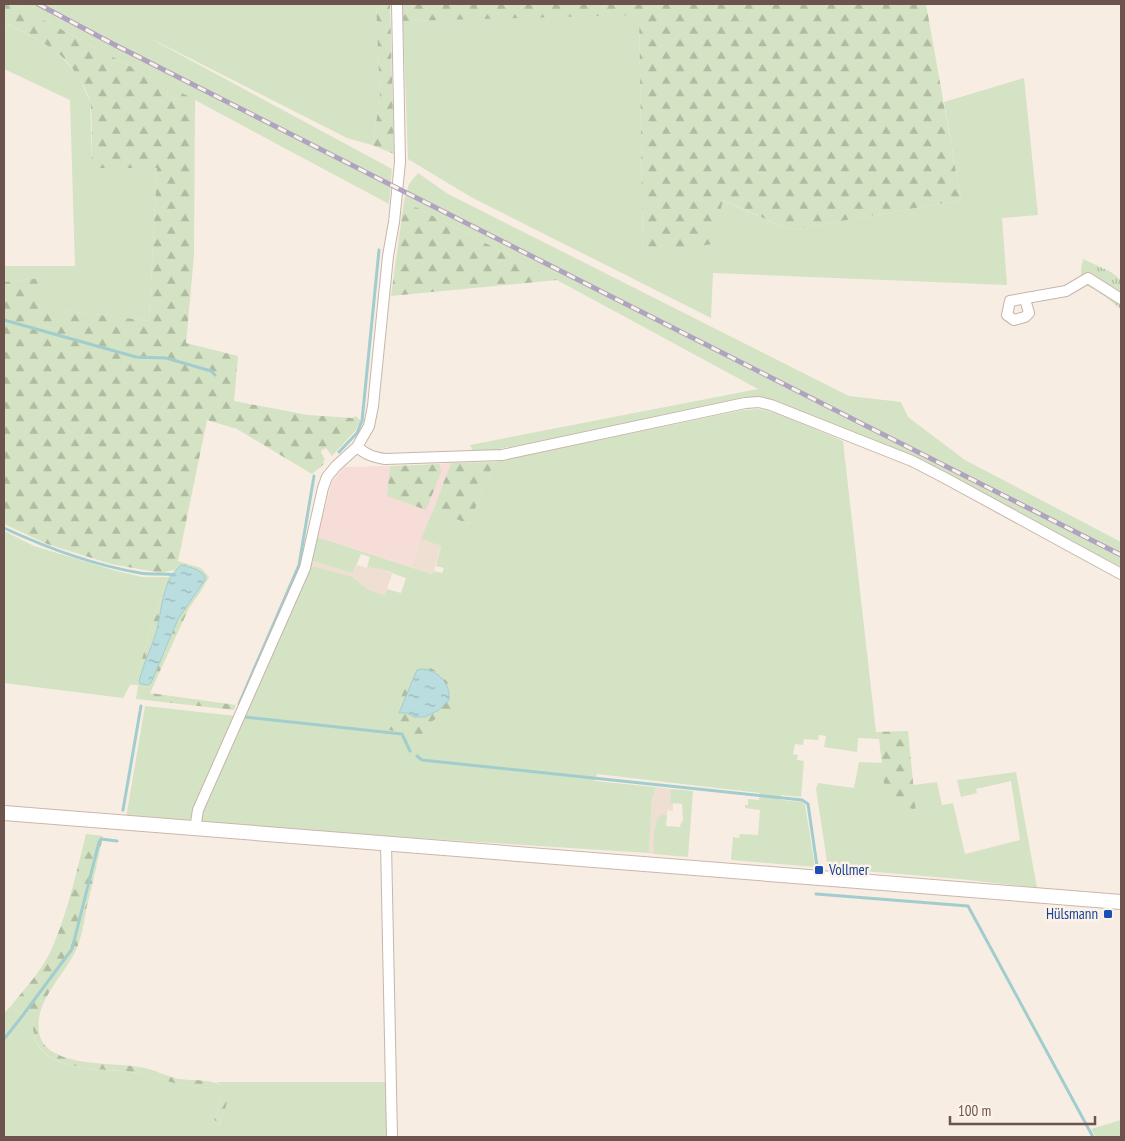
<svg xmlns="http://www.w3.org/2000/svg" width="1125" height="1141" viewBox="0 0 1125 1141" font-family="'PT Sans Narrow',sans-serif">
<defs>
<pattern id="forest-firs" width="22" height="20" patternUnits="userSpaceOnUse" patternTransform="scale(1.25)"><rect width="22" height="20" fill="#d4e3c3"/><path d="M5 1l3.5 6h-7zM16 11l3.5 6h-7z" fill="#b0bba1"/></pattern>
<pattern id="park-tufts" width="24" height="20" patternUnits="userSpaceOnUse" patternTransform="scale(1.25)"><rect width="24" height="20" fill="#d4e3c3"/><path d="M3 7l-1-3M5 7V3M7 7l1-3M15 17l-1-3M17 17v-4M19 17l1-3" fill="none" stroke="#b0bba1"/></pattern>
<pattern id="water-ripples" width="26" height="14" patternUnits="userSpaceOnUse" patternTransform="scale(1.25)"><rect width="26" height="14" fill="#badddf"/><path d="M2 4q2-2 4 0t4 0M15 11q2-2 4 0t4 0" fill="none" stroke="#9bb6b7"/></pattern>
</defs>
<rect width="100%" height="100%" fill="#f8ede2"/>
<path fill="#efded2" d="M 421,539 L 441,546 L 433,574 L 411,567 Z
M 312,561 L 353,573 L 357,565 L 367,568 L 380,568 L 392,574 L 385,595 L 369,590 L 357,581 L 310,567 Z
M 655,787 L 671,789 L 670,802 L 673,803 L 673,811 L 667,810 L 667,815 L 661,815 L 655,825 L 654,854 L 649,853 L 652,796 L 654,796 Z"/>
<path fill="#f7ddd7" d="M 451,463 L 411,567 L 317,537 L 332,482 L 344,467 L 390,466 L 387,496 L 441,465 L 440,464 Z"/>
<path fill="#d4e3c3" d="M 14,4 L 376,4 L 380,100 L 372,145 L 347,138 L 142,34 L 392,169 L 389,204 L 195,100 L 180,93 L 177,100 L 167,94 L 169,87 Z
M 639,14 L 643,256 L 722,200 L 790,230 L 961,200 L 944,102 L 1024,78 L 1038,215 L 1002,218 L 1007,285 L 713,273 L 711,318 L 471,197 L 408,159 L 403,21 Z
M 4,23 L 39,40 L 54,49 L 78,75 L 90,101 L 92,168 L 157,167 L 149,321 L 44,308 L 40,278 L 4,282 L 4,266 L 75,266 L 70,100 L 4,69 Z
M 418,173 L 448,194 L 849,396 L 901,402 L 908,417 L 965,460 L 1121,542 L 1121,567 L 912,458 L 761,397 L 739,400 L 494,450 L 473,452 L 470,445 L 758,389 L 557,280 L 404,201 L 409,184 Z
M 758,409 L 777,413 L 843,441 L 876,732 L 879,739 L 858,738 L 857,752 L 824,747 L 826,736 L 819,735 L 818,740 L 804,739 L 803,745 L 795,744 L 793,754 L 798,755 L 797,760 L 804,761 L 801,797 L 781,795 L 781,800 L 802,802 L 805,805 L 815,867 L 731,860 L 733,837 L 739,838 L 740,834 L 758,835 L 760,810 L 745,808 L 745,805 L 748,805 L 748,799 L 759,800 L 760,793 L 597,774 L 595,781 L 655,787 L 654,796 L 652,796 L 649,853 L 198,824 L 310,567 L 316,567 L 352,577 L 369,590 L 385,595 L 387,589 L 401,593 L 406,578 C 392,574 381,566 367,568 L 370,557 L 361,554 L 353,573 L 312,561 L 317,537 L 432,574 L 434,571 L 442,573 L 444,568 L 436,566 L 441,546 L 421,539 L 433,510 L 469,524 L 494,462 L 743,410 Z
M 4,531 L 34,546 L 113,570 L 142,577 L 167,577 L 134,685 L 130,685 L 123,698 L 4,683 Z
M 145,706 L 236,716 L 189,824 L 126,818 Z
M 859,762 L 882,763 L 886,791 L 916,812 L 913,785 L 937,782 L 942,805 L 953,803 L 965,854 L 1020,840 L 1011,781 L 976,789 L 977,793 L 961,797 L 957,780 L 1016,772 L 1037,888 L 960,879 L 828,868 L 816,789 L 818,783 L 854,788 Z
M 671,789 L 693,791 L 688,857 L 654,854 C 654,842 652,823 661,815 L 667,815 L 666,826 L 680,827 L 681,822 L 683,821 L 682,804 L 670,803 Z
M 11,1006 L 33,1022 C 29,1075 104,1067 137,1073 C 150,1075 162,1080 174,1083 C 187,1086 200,1087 212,1088 C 225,1094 219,1109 214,1119 L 219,1126 C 224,1110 235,1094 216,1082 L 385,1082 L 387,1137 L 4,1137 L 4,1013 Z
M 1121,1120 L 1121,1137 L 1096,1137 L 1091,1129 Z"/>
<path fill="url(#forest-firs)" d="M 4,4 L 14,4 L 169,87 L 167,94 L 177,100 L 180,92 L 195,100 L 194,255 L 186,343 L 238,356 L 234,401 L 308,415 L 352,418 L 356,416 L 361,421 L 355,431 L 332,456 L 326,448 L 322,450 L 321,452 L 325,460 L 323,461 L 324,464 L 312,474 L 237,429 L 207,420 L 178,561 L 201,568 L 209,577 L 201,591 L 189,608 L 150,693 L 236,705 L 234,710 L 136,699 L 138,685 L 134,685 L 167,577 L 171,576 L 164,597 L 156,632 L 140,675 L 151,683 L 173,632 L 177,619 L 205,580 L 202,573 L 188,566 L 181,565 L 174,570 L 161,573 L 111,564 L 47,544 L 4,524 L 4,282 L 40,278 L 45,308 L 149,321 L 157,168 L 92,168 C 91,148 93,120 90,101 C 88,94 84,86 80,80 C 63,49 34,37 4,23 Z
M 376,4 L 390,4 L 394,154 L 372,145 L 380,100 Z
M 403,4 L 926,4 L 961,200 L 790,230 L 723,200 L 712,244 L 643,256 L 639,15 L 403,21 Z
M 404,201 L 557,280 L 391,296 Z
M 494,462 L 469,524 L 433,510 L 451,463 Z
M 440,464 L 441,473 L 426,510 L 387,496 L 390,466 Z
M 415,662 C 443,671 446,678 460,703 L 431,722 L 418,741 L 417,754 L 412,750 L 404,732 L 388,730 Z
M 908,731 L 916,812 L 885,791 L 879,739 L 876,732 Z
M 86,834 L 103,836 C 98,859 93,883 87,906 C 84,921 82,937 76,950 C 64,976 34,1001 39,1032 C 44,1068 112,1062 139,1067 C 153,1069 166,1076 179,1079 C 191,1081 219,1078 225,1090 C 231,1102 222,1115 219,1126 L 214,1119 C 219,1109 225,1094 212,1088 C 199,1087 187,1086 174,1083 C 162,1080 150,1075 137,1073 C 103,1067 30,1075 33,1022 L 11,1006 C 26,987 44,968 53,946 C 68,911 77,870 86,834 Z"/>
<path fill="url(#park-tufts)" d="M 1083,259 L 1111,272 L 1121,280 L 1121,309 L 1103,295 L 1081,282 L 1081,269 Z"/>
<path fill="url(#water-ripples)" stroke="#a2cdcf" d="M 181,565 C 190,567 199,569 205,576 L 205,580 L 178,619 L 151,683 L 148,685 L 141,684 L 139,681 C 143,664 151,649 156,633 C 162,612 162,579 181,565 Z
M 422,669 C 438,670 451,684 449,700 L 439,710 L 425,717 L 415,717 L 407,713 L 399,713 L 417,670 Z"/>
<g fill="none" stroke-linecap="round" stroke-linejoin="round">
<path stroke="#a2cdcf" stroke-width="3" d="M 4,320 L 136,357 L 166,358 L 211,371 L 215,375
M 339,452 L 357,433 L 362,421 L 379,250
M 4,528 C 47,548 94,565 140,573 C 152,575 164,573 175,575
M 239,704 L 299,565 L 314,476
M 245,717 L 402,734 L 410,751
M 417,756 L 422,760 L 802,800 L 808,804 L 817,866
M 123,810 L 141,706
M 816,894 L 968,906 L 1093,1137
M 4,1039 L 20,1019 L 72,949 L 99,842 L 101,839 L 117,841"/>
<defs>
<path id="minor" d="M 1025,299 L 1029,313 L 1025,317 L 1014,320 L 1007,315 L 1010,301 L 1066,291 L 1088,278 L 1121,299
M 357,447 C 367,455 373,457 385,459 L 502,455 L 745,403 L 759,402 L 771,405 L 912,461 L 945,478 L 1121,574
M 195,829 L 198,810 L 305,568 L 323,488 L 327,477 L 336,466 L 357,447 L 369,426 L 373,406 L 388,256 L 394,222 L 400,162 L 397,4
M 386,844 L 392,1137"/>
<path id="secondary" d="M 4,813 L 1121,902"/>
</defs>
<use href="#minor" stroke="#c7b5ab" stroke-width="12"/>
<use href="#secondary" stroke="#ccb6ac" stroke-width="16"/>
<use href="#minor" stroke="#fff" stroke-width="10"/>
<use href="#secondary" stroke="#fff" stroke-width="14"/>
<defs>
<path id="rail" d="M 38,4 L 115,45 L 1121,555"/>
</defs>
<use href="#rail" stroke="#afa3bf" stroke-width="5"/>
<use href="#rail" stroke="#fcf2e8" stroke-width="3" stroke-dasharray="9" stroke-linecap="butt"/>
</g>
<g fill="#1a4fb4" stroke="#fcf2e8" stroke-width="2">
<rect x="814" y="865" width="10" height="10" rx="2.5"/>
<rect x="1103" y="909" width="10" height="10" rx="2.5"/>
</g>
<g text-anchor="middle" stroke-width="5" stroke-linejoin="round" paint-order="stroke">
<g font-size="15" fill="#164399" stroke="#fcf2e8" text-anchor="start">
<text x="829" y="875">Vollmer</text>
<text x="1098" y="919" text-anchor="end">Hülsmann</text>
</g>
</g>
<rect width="1125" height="1141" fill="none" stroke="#6c544c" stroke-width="10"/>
<path d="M950 1116v8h145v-8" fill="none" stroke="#6c544c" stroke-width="2.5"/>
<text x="958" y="1116" font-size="15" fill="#6c544c" stroke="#fcf2e8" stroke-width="4" paint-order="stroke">100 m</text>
</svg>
